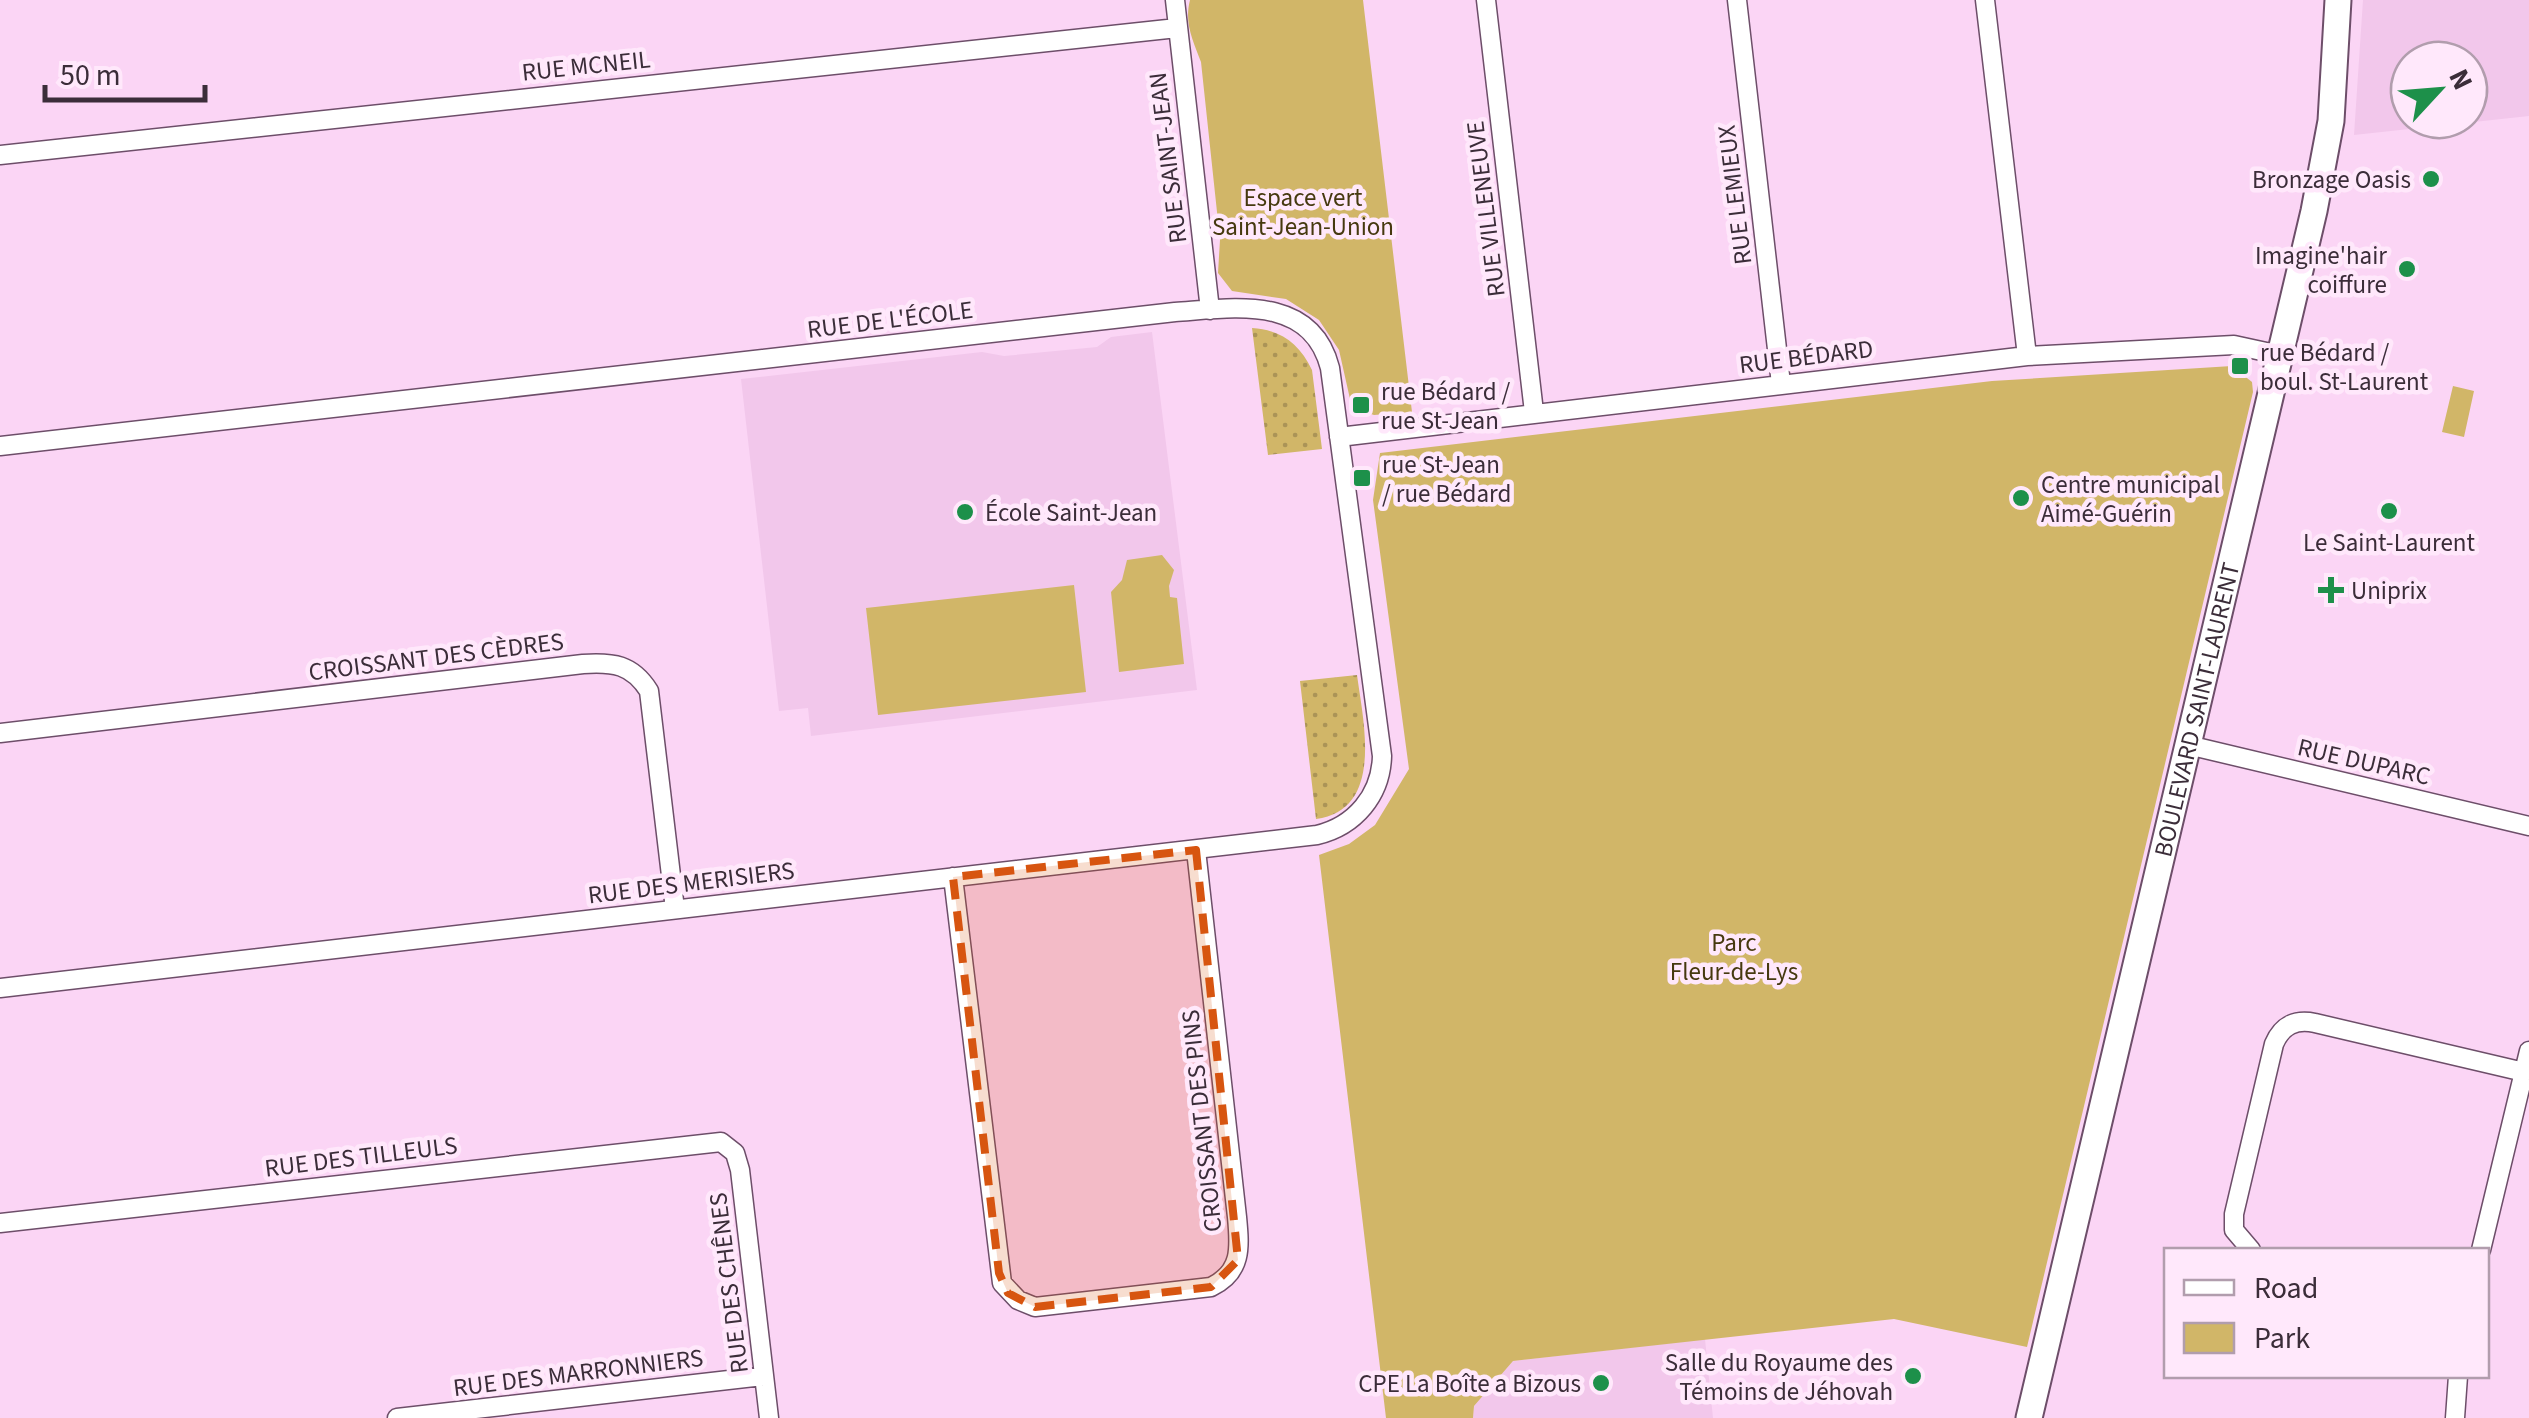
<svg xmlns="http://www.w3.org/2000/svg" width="2529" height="1418" viewBox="0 0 2529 1418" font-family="'Source Sans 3',sans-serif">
<defs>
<pattern id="grass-dots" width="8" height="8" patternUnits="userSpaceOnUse" patternTransform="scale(2.5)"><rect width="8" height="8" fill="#d1b668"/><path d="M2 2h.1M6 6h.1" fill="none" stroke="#ab9457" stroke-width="1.8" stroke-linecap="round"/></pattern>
</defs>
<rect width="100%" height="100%" fill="#fbd5f5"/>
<path fill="#f2c7eb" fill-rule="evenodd" d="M 2363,0 L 2529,0 L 2529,116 L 2354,135 ZM 2409,60 L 2469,60 L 2469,120 L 2409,120 Z
M 1152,332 L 1197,690 L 811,736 L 808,708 L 779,711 L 741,379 L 982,352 L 1004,356 L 1097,347 L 1111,337 Z
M 1705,1339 L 1713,1418 L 1473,1418 L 1474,1406 L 1513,1361 Z"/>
<path fill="url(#grass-dots)" d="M 1252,328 C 1281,330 1299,343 1312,370 L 1322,449 L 1268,455 Z
M 1357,675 C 1363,720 1385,810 1316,819 L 1300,681 Z"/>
<path fill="#d1b668" d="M 1190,0 L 1363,0 L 1412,412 L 1374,415 L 1359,410 L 1350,399 L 1339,350 L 1319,320 L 1286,299 L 1232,291 L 1218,273 L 1220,240 L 1201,62 C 1193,41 1184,23 1190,0 Z
M 2232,366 L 2252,382 L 2253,392 L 2027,1347 L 1894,1319 L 1513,1361 L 1474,1406 L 1473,1418 L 1386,1418 L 1319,855 L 1349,844 L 1375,825 L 1409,769 L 1373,500 L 1380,453 L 1992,381 Z
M 2453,386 L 2474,391 L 2464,437 L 2442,432 Z
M 1162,555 L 1174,570 L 1169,586 L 1170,597 L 1177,598 L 1184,664 L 1119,672 L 1111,592 L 1122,580 L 1127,560 Z
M 1074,585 L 1086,692 L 878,715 L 866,608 Z"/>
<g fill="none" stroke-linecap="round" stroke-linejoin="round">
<defs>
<path id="street" d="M 1175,0 L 1210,310
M 1486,0 L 1534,412
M 1737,0 L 1781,384
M 1985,0 L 2027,356
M 0,155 L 1177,28
M 1339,437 L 2027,356 L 2234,345 L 2280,355
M 0,446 L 1175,312 C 1234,308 1311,294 1330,368 L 1382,756 C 1381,795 1355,826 1317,835 L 0,988
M 0,733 L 583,664 C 613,662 632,664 649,691 L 675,909
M 2188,745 L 2529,826
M 953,877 L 1002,1283 L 1018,1300 L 1035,1307 L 1211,1287 C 1242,1272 1240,1248 1237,1217 L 1196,850
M 0,1223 L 721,1142 L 735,1153 L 740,1170 L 769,1418
M 2251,1250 L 2234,1230 L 2234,1214 L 2274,1044 C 2282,1025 2296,1019 2315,1023 L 2524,1072
M 2481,1250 L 2529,1051
M 397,1418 L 764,1376
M 2455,1418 L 2458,1376"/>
<g id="secondary">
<path id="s1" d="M 2029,1418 L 2314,211 L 2331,121 L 2338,0"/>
</g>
</defs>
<use href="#street" stroke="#6d4e69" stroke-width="21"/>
<use href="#secondary" stroke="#6d4e69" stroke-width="29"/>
<use href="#street" stroke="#fff" stroke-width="18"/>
<use href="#secondary" stroke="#fff" stroke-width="25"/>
</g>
<path fill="#d75510" fill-opacity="0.2" stroke="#d75510" stroke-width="8" stroke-dasharray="20 12" stroke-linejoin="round" d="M 1196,850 L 1238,1260 L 1211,1287 L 1035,1307 L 1008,1293 L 999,1273 L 953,877 Z"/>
<g fill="#1d904a" stroke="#ffe8fb" stroke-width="4">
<circle cx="2431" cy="179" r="10"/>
<circle cx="2407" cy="269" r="10"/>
<rect x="2230" y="356" width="20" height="20" rx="5"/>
<rect x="1351" y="395" width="20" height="20" rx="5"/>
<rect x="1352" y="468" width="20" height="20" rx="5"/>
<circle cx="2021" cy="498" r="10"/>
<circle cx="2389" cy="511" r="10"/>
<circle cx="965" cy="512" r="10"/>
<path d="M2326 575h10v10h10v10h-10v10h-10v-10h-10v-10h10z"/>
<circle cx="1913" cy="1376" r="10"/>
<circle cx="1601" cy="1383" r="10"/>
</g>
<g text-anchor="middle" stroke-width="9" stroke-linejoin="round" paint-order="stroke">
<g font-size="25" fill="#3b2d39" stroke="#ffe8fb">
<text transform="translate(586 65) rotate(-6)" y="9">RUE MCNEIL</text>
<text transform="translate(1167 158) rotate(-97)" y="9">RUE SAINT-JEAN</text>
<text transform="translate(1734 195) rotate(-97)" y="9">RUE LEMIEUX</text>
<text transform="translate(1485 209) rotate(-97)" y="9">RUE VILLENEUVE</text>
<text transform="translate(890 319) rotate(-7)" y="9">RUE DE L'ÉCOLE</text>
<text transform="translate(1806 356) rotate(-7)" y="9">RUE BÉDARD</text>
<text transform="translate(436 656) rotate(-7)" y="9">CROISSANT DES CÈDRES</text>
<text dy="9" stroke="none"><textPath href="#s1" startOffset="728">BOULEVARD SAINT-LAURENT</textPath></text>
<text transform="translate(2364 761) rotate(13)" y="9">RUE DUPARC</text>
<text transform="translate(691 882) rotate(-7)" y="9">RUE DES MERISIERS</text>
<text transform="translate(1201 1121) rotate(-96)" y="9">CROISSANT DES PINS</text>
<text transform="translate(361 1156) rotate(-7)" y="9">RUE DES TILLEULS</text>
<text transform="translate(728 1283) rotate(-97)" y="9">RUE DES CHÊNES</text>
<text transform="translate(578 1372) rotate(-7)" y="9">RUE DES MARRONNIERS</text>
</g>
<g font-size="25" fill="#3b2d39" stroke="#ffe8fb" text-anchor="start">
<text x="2411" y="188" text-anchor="end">Bronzage Oasis</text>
<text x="2387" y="264" text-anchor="end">Imagine'hair<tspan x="2387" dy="29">coiffure</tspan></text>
<text x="2260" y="361">rue Bédard /<tspan x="2260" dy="29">boul. St-Laurent</tspan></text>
<text x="1381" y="400">rue Bédard /<tspan x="1381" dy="29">rue St-Jean</tspan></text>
<text x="1382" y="473">rue St-Jean<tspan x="1382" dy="29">/ rue Bédard</tspan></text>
<text x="2041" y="493">Centre municipal<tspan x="2041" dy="29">Aimé-Guérin</tspan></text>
<text x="985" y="521">École Saint-Jean</text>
<text x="2389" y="551" text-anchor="middle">Le Saint-Laurent</text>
<text x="2351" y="599">Uniprix</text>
<text x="1893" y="1371" text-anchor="end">Salle du Royaume des<tspan x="1893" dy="29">Témoins de Jéhovah</tspan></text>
<text x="1581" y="1392" text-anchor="end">CPE La Boîte a Bizous</text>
</g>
<g font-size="25" fill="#46390f" stroke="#ffe8fb">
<text x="1303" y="206">Espace vert<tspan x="1303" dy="29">Saint-Jean-Union</tspan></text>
<text x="1734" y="951">Parc<tspan x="1734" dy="29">Fleur-de-Lys</tspan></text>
</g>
</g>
<rect x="2164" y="1248" width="325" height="130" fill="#ffe8fb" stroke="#b19dad" stroke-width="2.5"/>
<rect x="2184" y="1280" width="50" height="15" fill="#ffffff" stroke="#b19dad" stroke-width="2.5"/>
<text x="2254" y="1298" font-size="30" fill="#3b2d39">Road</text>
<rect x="2184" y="1323" width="50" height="30" fill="#d1b668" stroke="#b19dad" stroke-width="2.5"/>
<text x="2254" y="1348" font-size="30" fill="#3b2d39">Park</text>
<g transform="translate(2439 90) rotate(64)"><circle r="48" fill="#ffe8fb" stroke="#b19dad" stroke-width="2.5"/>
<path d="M0-8L18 38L0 25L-18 38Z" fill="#1d904a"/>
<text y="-15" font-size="28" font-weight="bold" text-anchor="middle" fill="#3b2d39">N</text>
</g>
<path d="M45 85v15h160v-15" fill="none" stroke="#3b2d39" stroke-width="5"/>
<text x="60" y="85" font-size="30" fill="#3b2d39" stroke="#ffe8fb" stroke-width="8" paint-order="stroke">50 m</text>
</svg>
